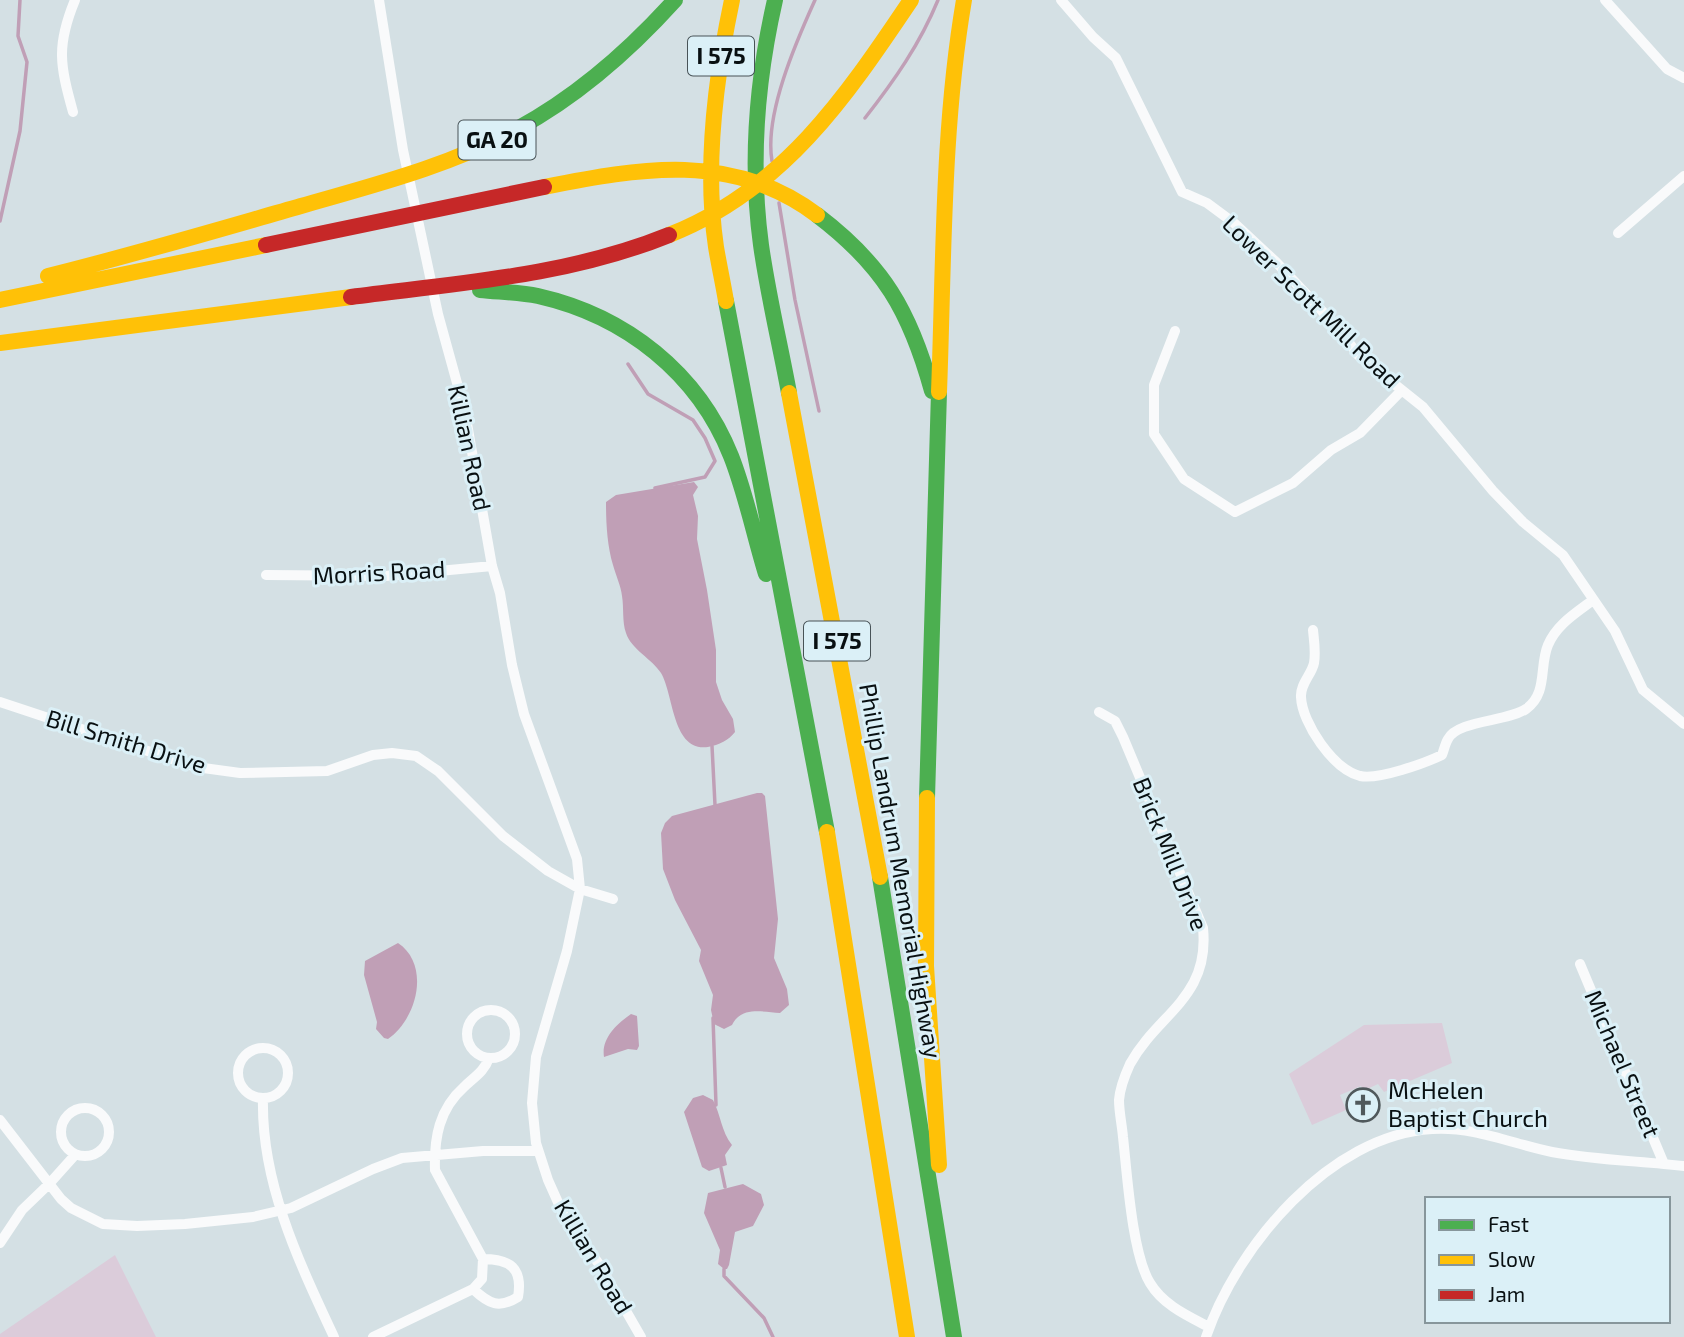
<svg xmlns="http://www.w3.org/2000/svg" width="1684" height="1337" viewBox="0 0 1684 1337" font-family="'Exo 2',sans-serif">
<rect width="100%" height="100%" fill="#d4e0e4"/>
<path fill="#dbccda" d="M 1442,1023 L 1452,1063 L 1384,1092 L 1378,1084 L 1363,1091 L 1361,1086 L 1340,1095 L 1346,1110 L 1312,1125 L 1289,1074 L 1364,1025 Z
M 115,1255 L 156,1337 L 0,1337 L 0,1334 Z"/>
<path fill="#c09fb6" d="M 694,482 L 698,487 L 693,495 L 698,516 L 697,539 L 707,590 L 716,650 L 716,682 L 722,700 L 733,719 L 735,732 C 729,740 719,745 708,747 C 672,752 674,695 661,673 C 652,659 631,649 626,633 C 622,622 624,608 622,596 C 621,586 616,576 613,565 C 607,545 606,522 606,502 L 616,495 Z
M 757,793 L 762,793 L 765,796 L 778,919 L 774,958 L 787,989 L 789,1005 L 780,1013 C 763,1012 741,1006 732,1025 L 724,1029 L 714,1024 L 711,1010 L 713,995 L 699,961 L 701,950 L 675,900 L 663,869 L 661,833 L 665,823 L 672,816 Z
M 398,943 C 431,965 417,1019 388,1039 L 384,1038 L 376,1029 L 377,1022 L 364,975 L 365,961 Z
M 631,1014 L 637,1016 L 639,1046 L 637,1050 L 628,1049 L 604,1057 C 601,1038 617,1024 631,1014 Z
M 703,1095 L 713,1100 C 721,1115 721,1131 732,1145 L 725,1155 L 727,1165 L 709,1171 L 702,1167 L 684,1112 L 693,1098 Z
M 743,1184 L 761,1194 L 764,1205 L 753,1226 L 735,1232 L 729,1265 L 727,1269 L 724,1269 L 718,1264 L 720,1250 L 704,1213 L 708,1193 Z"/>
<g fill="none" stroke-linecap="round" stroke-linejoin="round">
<path stroke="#c09fb6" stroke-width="3.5" d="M 865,118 C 894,81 920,44 938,0
M 772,161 C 764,115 796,42 815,0
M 779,203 L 795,300 L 819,411
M 0,221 L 20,131 L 27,62 L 18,36 L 20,0
M 628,364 L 648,394 L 693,420 L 705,438 L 715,461 L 705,477 L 655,488
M 712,746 L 715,805
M 713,1018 L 716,1105
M 721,1168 L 725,1187
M 724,1269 L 724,1276 L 764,1318 L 773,1337"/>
<path stroke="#f9fafb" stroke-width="10" d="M 379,0 L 403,150 L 438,314 L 465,412 L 492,566 L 500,593 L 512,665 L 524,714 L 577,859 L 580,889 L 567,951 L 536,1057 L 532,1103 L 536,1143 L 548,1180 L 565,1218 L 599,1264 L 641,1337
M 1061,0 L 1093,37 L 1116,58 L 1182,192 L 1207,203 L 1234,223 L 1276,262 L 1339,329 L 1358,355 L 1423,407 L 1493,491 L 1523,522 L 1563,555 L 1615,631 L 1643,690 L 1684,724
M 1605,0 L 1667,69 L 1684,78
M 73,112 C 60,65 56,46 75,0
M 1618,233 L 1684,176
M 1175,331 L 1154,385 L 1154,434 L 1184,479 L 1235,512 L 1293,483 L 1331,450 L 1360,433 L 1401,391
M 266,575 L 386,576 L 492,566
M 1313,630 C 1314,641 1316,652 1314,663 C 1312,674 1300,684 1301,697 C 1302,723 1333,769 1360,776 C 1379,780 1425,763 1442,755 C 1444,750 1445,744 1448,739 C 1458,720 1507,722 1526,709 C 1548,694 1539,666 1548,645 C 1557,624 1576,613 1593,600
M 0,702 L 196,767 L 240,773 L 327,771 L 373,755 L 392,753 L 416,756 L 438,771 L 503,836 L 548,871 L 580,889 L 613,899
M 1099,712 L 1115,721 L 1123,737 L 1203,928 C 1210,998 1158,1013 1130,1064 C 1125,1075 1120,1088 1119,1100 C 1119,1112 1122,1125 1123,1137 C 1127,1173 1132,1254 1150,1283 C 1163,1305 1188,1316 1209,1327
M 1580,964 L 1664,1164
M467 1034a24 24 0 1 1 48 0a24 24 0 1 1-48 0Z
M238 1073a25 25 0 1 1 50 0a25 25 0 1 1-50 0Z
M 263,1099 C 261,1183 299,1262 334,1337
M61 1132a24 24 0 1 1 48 0a24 24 0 1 1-48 0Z
M 0,1120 L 61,1199 L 71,1208 L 103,1224 L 137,1226 L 185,1224 L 253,1217 L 291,1208 L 373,1169 L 402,1158 L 483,1151 L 538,1151
M 0,1243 L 22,1210 L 49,1184 L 75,1155
M 473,1289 C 489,1304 499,1309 518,1297 C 523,1268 510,1259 483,1259
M 373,1337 L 473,1289 L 482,1279 L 483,1259 L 435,1170 C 434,1138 439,1109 464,1087 C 474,1077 484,1072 489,1058
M 1206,1337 C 1237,1246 1330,1135 1432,1129 C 1473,1126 1513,1144 1552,1152 C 1595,1160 1640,1161 1684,1166"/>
<path stroke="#4caf50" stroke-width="16" d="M 775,0 C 757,79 750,164 761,245 C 768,295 780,344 789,393
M 517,129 C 578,96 629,51 675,0
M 817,215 C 883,265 910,311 932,391
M 480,290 C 499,292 519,292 538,296 C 626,316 698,373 731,456 C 746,494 754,535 766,574
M 726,301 L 827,832
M 927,798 L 939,392
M 880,877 L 954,1337"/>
<path stroke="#ffc107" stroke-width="16" d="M 544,187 C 640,168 732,151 817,215
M 669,235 C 783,190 845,98 911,0
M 48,276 C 133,255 217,230 301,206 C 374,185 450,166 517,129
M 0,300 L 266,245
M 726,301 C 723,283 719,265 716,247 C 704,166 715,80 732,0
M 0,343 L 351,297
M 939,392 C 944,261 942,129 964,0
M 789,393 L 880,877
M 927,798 L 926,966 L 939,1165
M 827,832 L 907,1337"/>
<path stroke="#c62828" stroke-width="16" d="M 266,245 L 544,187
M 351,297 C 459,283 568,276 669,235"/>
</g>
<defs>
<symbol id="church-ring" viewBox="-11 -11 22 22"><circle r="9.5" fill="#dbf0f7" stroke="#50595c" stroke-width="1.5"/><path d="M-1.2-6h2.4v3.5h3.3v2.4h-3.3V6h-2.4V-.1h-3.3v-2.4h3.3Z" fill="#50595c"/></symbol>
</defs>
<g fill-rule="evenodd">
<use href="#church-ring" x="1344" y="1086" width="38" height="38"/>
</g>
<g text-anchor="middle" stroke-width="6" stroke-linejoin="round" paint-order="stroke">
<g fill="#dbf0f7" stroke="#485357" stroke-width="2">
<rect x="688" y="36.5" width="66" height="39" rx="5"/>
<rect x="458.5" y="120.5" width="77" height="39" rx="5"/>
<rect x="804" y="621.5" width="66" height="39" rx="5"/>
</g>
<g font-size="23" font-weight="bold" fill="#091012">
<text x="721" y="64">I 575</text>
<text x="497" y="148">GA 20</text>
<text x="837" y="649">I 575</text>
</g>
<g font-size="24" fill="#091012" stroke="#dbf0f7">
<text transform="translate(1311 302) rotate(44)" y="8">Lower Scott Mill Road</text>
<text transform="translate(469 448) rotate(78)" y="8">Killian Road</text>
<text transform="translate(379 573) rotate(-3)" y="8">Morris Road</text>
<text transform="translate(126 742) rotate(17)" y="8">Bill Smith Drive</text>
<text transform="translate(1170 854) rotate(68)" y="8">Brick Mill Drive</text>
<text transform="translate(900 871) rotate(80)" y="8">Phillip Landrum Memorial Highway</text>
<text transform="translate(1622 1064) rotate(67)" y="8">Michael Street</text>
<text transform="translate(593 1257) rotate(59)" y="8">Killian Road</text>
</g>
<g font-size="24" fill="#091012" stroke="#dbf0f7" text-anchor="start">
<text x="1388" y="1099">McHelen<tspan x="1388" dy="28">Baptist Church</tspan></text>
</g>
</g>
<rect x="1425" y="1197" width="245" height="126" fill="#dbf0f7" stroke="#87969b" stroke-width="2"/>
<rect x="1439" y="1220" width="35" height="10" fill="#4caf50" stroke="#87969b" stroke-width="2"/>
<text x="1488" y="1232" font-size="21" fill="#091012">Fast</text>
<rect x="1439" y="1255" width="35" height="10" fill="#ffc107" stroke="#87969b" stroke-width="2"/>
<text x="1488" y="1267" font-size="21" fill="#091012">Slow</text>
<rect x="1439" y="1290" width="35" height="10" fill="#c62828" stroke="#87969b" stroke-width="2"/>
<text x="1488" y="1302" font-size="21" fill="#091012">Jam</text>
</svg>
